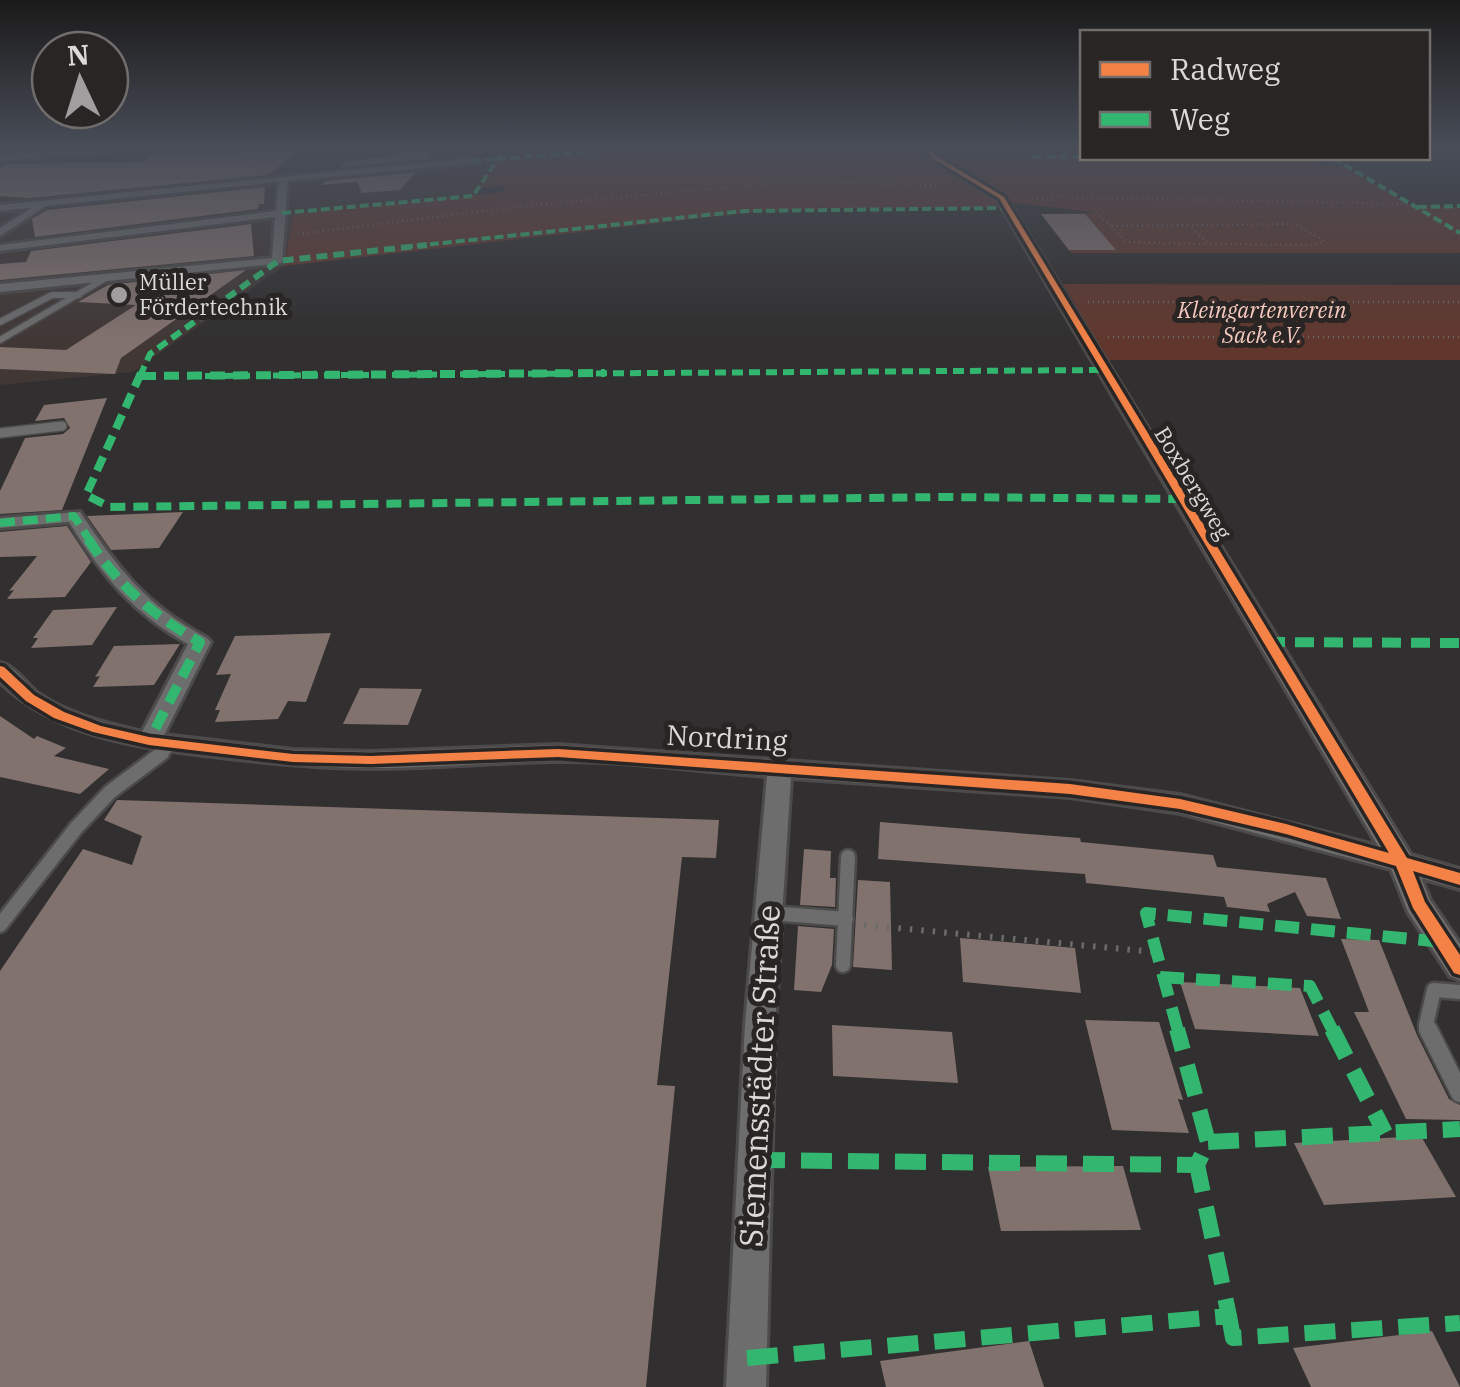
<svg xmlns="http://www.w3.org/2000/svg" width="1460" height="1387" viewBox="0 0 1460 1387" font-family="'IBM Plex Serif',serif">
<rect width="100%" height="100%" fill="#312f2f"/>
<path fill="#413836" d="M 221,147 L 449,147 L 441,160 L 498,156 L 498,160 L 475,195 L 294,214 L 284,266 L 133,372 L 0,385 L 0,155 L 42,155 L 32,162 Z"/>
<path fill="#61372d" d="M 680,147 L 921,147 L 926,157 L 1028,158 L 1022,150 L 934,147 L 1082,147 L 1082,158 L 1310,158 L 1322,165 L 1342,165 L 1413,206 L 1460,207 L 1460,253 L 1071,253 L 1041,214 L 1102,213 L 996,201 L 999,208 L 823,208 L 821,205 L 819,210 L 764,211 L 284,266 L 294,214 L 503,192 L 504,186 L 479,188 L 498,160 Z
M 1063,284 L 1460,285 L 1460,360 L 1108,360 Z"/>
<path fill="#82726e" d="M 245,147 L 303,147 L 268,175 L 30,198 L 0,196 L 0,168 L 5,164 L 142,162 L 156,153 L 235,154 Z
M 406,147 L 439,147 L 428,159 L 339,167 L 346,161 L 395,156 Z
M 416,172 L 400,190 L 362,193 L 357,182 L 321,185 L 325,181 Z
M 265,187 L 264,204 L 259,204 L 258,209 L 35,237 L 32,219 L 47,210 Z
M 1041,214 L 1085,214 L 1116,250 L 1069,250 Z
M 251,224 L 254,256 L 0,280 L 0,264 L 26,262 L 31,251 Z
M 246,270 L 121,358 L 115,374 L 0,369 L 0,347 L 66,350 L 136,305 L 78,302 L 108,285 Z
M 107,398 L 62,510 L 0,514 L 0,491 L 25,438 L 63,434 L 70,428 L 64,418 L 35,421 L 44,405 Z
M 183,512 L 159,548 L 111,550 L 87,516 Z
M 67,526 L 91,562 L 65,597 L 7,599 L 14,590 L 9,591 L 37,556 L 0,557 L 0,532 Z
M 117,607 L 92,645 L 31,648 L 38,638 L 33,638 L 53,610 Z
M 331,633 L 306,702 L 288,701 L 278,719 L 215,722 L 220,710 L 215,710 L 231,674 L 216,675 L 235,636 Z
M 180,644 L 154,685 L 93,687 L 100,676 L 95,677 L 114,646 Z
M 360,688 L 422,689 L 408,725 L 343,724 Z
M 0,716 L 34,739 L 37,736 L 66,748 L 54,756 L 109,769 L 80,794 L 0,777 Z
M 117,800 L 719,820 L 716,858 L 682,857 L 657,1085 L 675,1086 L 646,1387 L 0,1387 L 0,971 L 83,849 L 132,865 L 142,836 L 104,820 Z
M 880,822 L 1080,838 L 1081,842 L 1213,855 L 1217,867 L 1326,878 L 1341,919 L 1307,916 L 1295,892 L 1267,904 L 1270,912 L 1227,907 L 1224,897 L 1086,883 L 1085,874 L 878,859 Z
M 804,849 L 831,851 L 830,878 L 836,878 L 835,907 L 800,905 Z
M 858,880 L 890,882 L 892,970 L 853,967 Z
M 798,926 L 834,929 L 832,965 L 821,992 L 794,990 Z
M 960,938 L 1075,948 L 1081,993 L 963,982 Z
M 1341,939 L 1379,940 L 1417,1035 L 1449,1099 L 1460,1105 L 1460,1120 L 1406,1119 L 1354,1012 L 1369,1012 Z
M 1180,982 L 1300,988 L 1319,1036 L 1195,1029 Z
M 1085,1020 L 1159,1022 L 1183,1100 L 1178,1099 L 1189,1133 L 1112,1130 Z
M 832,1025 L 952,1032 L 958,1083 L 833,1076 Z
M 1421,1136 L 1456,1197 L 1324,1205 L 1294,1143 Z
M 1123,1166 L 1141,1230 L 1001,1231 L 988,1167 Z
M 1432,1331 L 1460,1387 L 1311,1387 L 1293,1348 Z
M 1029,1341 L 1044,1387 L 886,1387 L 880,1361 Z"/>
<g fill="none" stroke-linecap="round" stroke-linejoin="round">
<defs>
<path id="lane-far4" d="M 0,322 L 52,295 L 79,295
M 0,340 L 106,278"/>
<path id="lane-far3" d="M 0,433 L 62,426"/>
<path id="lane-far2" d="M 159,755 L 175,743"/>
<path id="lane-far1" d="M 770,913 L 846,919
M 0,925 L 76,828 L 110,792 L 162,753
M 843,965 L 848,857
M 1429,1031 L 1426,1025 L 1434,990 L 1460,992"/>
<path id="lane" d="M 1428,1029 L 1460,1093"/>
<path id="street" d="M 126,147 L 169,147 L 0,161 L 0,155 Z
M 924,147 L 932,147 L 937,155 L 1004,195 L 1411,855 L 1460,869 L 1460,889 L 1421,878 L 1430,900 L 1460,944 L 1460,980 L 1450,976 L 1408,912 L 1391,869 L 1180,813 L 1070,797 L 791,778 L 775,1024 L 766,1387 L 726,1387 L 745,1024 L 767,776 C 697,771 624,760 554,761 C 493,762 432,768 371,768 C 314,768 259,762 204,755 C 130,746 56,735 0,682 L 0,663 C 16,667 25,683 37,693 C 68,715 106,723 142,732 L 188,644 C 134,614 101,575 69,522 L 0,528 L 0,518 L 80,512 C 119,570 145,604 207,638 L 211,642 L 164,735 L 293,750 L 371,752 L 558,745 L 1070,781 L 1180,795 L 1378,846 L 997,199 L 931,159 Z
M 472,158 L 475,163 L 288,181 L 282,263 L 0,292 L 0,284 L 272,258 L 275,217 L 0,251 L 0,245 L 276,211 L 278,182 L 46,206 L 0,236 L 0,228 L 31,208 L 0,211 L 0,205 Z"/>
</defs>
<use href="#lane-far4" stroke="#4c4a4a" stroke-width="9"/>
<use href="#lane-far3" stroke="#4c4a4a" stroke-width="12"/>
<use href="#lane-far2" stroke="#4c4a4a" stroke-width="15"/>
<use href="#lane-far1" stroke="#4c4a4a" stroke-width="19"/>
<use href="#lane" stroke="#4c4a4a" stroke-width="22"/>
<use href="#street" stroke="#4c4a4a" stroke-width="6"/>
<path stroke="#6c6b6b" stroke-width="2.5" stroke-dasharray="1 4" stroke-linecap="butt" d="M 1022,200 L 1054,197 L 1413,204
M 1096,212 L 1127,242 L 1206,244
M 1112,226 L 1295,224 L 1324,241 L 1315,245 L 1209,244 L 1190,226
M 298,234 L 534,205 L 798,181 L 944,186
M 1088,302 L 1460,302
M 1108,337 L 1460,337"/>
<path stroke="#6c6b6b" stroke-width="6" stroke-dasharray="2.5 9" stroke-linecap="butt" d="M 864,925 L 1155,952"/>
<use href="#lane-far4" stroke="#6d6d6d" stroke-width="6"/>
<use href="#lane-far3" stroke="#6d6d6d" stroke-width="9"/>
<use href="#lane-far2" stroke="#6d6d6d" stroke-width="10"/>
<use href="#lane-far1" stroke="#6d6d6d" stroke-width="14"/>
<use href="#lane" stroke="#6d6d6d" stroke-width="18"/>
<use href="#street" fill="#6d6d6d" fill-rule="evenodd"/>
<path stroke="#33b770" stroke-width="4" stroke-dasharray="9 4" stroke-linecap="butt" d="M 1033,157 L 1082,157
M 1333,158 L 1460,233
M 472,161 L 651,147
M 1418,207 L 1460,206
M 282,213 L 473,196 L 506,147
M 404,247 L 744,211 L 1006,208"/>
<path stroke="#33b770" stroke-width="6" stroke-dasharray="11 6" stroke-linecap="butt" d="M 140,376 L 150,354 L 278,261 L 427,245
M 205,376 L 1103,370"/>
<path stroke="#33b770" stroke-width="8" stroke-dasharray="15 8" stroke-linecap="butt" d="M 141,373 L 86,495 L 110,507 L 946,497 L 1180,499
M 141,376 L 605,373
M 0,523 L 74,516 L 90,541"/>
<path stroke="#33b770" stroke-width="10" stroke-dasharray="19 10" stroke-linecap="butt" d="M 88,539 C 118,585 152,615 200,642 L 149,741
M 1266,642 L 1460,643"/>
<path stroke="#33b770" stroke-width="12" stroke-dasharray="24 12" stroke-linecap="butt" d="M 1160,977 L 1310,986 L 1333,1031
M 1178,1031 L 1146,913 L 1443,942"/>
<path stroke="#33b770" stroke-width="16" stroke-dasharray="31 16" stroke-linecap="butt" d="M 1332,1029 L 1385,1133
M 1208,1142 L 1460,1129
M 754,1160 L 1197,1165 L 1208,1142 L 1177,1029
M 1229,1316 L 1233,1338 L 1460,1323
M 747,1358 L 1229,1316 L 1197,1165"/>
<defs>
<path id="cycleway" d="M 926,147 L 930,147 L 936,156 L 1004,197 L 1407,858 L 1460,873 L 1460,885 L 1413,871 L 1425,902 L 1460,955 L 1460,975 L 1454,973 L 1413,908 L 1396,866 L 1286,834 L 1180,809 L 1070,794 L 558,757 L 371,764 L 293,762 L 149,745 L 93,732 L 54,718 L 26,701 L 0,677 L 0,666 L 4,667 L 34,695 L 64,712 L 101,726 L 149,737 L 293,754 L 371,756 L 558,749 L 1070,784 L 1180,799 L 1286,824 L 1389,853 L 999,198 L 932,158 Z"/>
</defs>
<use href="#cycleway" stroke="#282524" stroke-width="7"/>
<use href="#cycleway" fill="#f48246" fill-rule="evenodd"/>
</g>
<linearGradient id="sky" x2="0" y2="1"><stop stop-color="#1b1a1a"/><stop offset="0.43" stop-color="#484d58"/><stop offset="1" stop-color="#484d58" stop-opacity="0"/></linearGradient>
<rect width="1460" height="341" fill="url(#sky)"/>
<circle fill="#a09e9e" stroke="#282524" stroke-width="4" cx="119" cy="295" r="10"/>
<g text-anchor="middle" stroke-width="10" stroke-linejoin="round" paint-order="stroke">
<g font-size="22" fill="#dcd9d9" stroke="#282524" text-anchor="start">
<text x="139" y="290">Müller<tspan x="139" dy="25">Fördertechnik</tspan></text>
</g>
<g font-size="22" font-style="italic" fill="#f6c9be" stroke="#282524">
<text x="1262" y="318">Kleingartenverein<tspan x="1262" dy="25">Sack e.V.</tspan></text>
</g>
<g font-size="22" fill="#dcd9d9" stroke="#282524">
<text transform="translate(1193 483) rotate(59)" y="8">Boxbergweg</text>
</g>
<g font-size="28" fill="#dcd9d9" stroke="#282524">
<text transform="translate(727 738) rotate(3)" y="10">Nordring</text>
</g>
<g font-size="32" fill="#dcd9d9" stroke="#282524">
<text transform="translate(760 1076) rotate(-87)" y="11">Siemensstädter Straße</text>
</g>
</g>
<rect x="1080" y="30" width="350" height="130" fill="#282524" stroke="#706d6c" stroke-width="2.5"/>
<rect x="1100" y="62" width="50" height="15" fill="#f48246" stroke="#706d6c" stroke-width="2.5"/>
<text x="1170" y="80" font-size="30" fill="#dcd9d9">Radweg</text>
<rect x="1100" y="112" width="50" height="15" fill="#33b770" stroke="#706d6c" stroke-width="2.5"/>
<text x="1170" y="130" font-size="30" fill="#dcd9d9">Weg</text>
<g transform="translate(80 80) rotate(356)"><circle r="48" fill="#282524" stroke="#706d6c" stroke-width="2.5"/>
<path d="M0-8L18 38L0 25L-18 38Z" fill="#a09e9e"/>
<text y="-15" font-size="28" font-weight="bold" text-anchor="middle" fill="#dcd9d9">N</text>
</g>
</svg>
